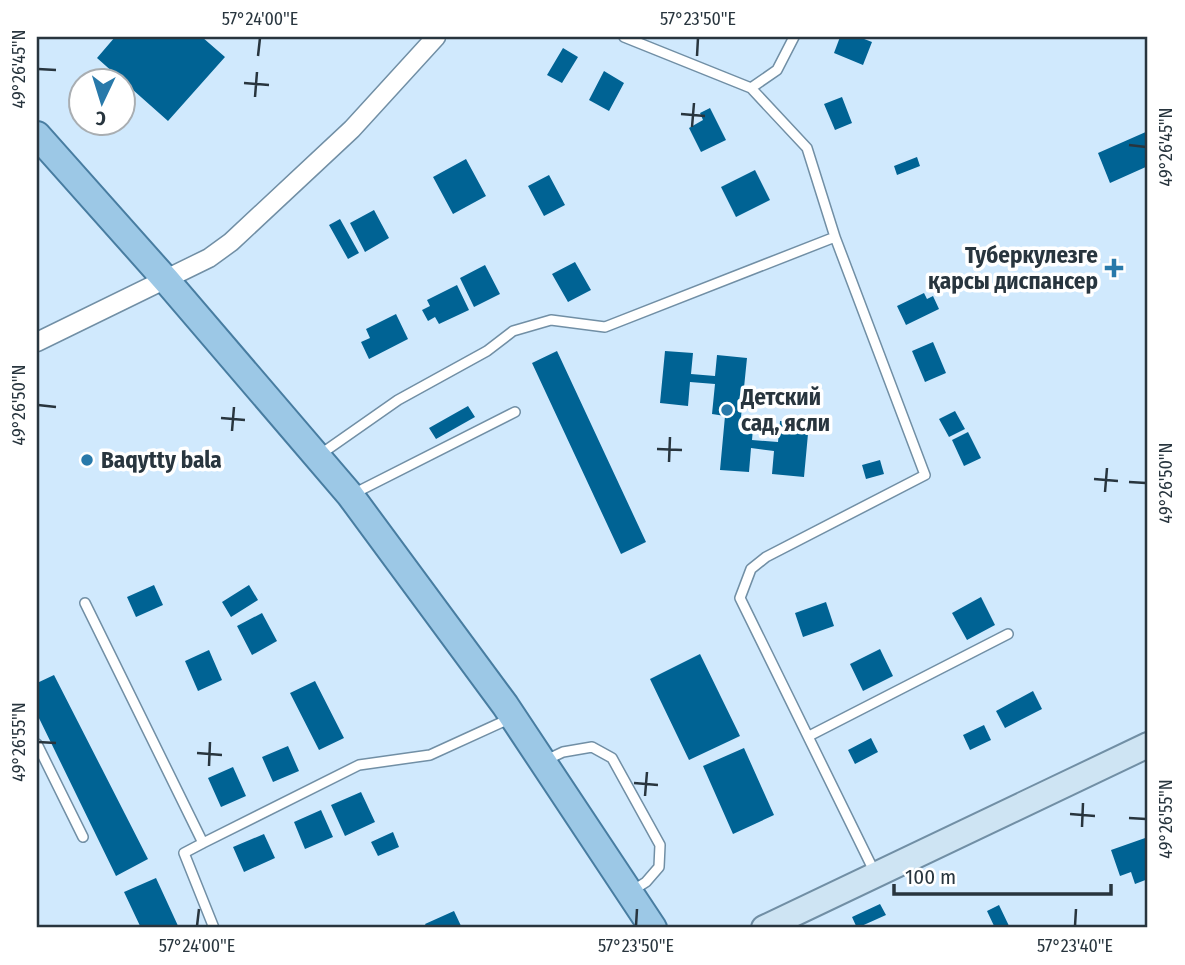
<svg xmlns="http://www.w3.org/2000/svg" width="1185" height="965" viewBox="0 0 1185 965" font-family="'Fira Sans Condensed',sans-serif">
<rect width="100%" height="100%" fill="#d0e9fd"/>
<path fill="#006394" d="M 115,37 L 202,37 L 225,57 L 168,121 L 97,58 Z
M 840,37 L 859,37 L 872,42 L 863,65 L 834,53 Z
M 563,48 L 578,57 L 562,83 L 547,75 Z
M 604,71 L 624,83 L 609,111 L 589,100 Z
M 842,97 L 852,123 L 835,130 L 824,104 Z
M 710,108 L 726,140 L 701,152 L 689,128 L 703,120 L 700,113 Z
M 1148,131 L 1148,166 L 1110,183 L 1098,153 Z
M 917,157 L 920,166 L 897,175 L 894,166 Z
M 466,159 L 486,196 L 453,214 L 433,177 Z
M 755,170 L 770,200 L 736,217 L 721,187 Z
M 549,175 L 565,205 L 544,216 L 528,186 Z
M 374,210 L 389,238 L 365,252 L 350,223 Z
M 340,219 L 359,253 L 348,259 L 329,225 Z
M 575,262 L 591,290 L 568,302 L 552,274 Z
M 485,265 L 500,294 L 474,307 L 460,278 Z
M 457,285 L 469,310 L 439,324 L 435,317 L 428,321 L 422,310 L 430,306 L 427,300 Z
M 924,293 L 927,299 L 933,296 L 939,309 L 906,325 L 897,306 Z
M 396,314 L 408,339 L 369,359 L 361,342 L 370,338 L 366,329 Z
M 933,342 L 946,373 L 925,382 L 912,351 Z
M 557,351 L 646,542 L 621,554 L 532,363 Z
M 665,351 L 693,353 L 691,374 L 715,376 L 717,355 L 747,358 L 741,417 L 754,418 L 752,440 L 778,442 L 780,421 L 809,423 L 804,477 L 772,474 L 774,451 L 751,448 L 749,472 L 720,470 L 725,416 L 712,414 L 715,384 L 690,382 L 688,406 L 660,403 Z
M 468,406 L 475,417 L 436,439 L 429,428 Z
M 955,411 L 965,429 L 949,437 L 939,419 Z
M 968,432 L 981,458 L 964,466 L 952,440 Z
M 880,460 L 884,474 L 866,479 L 862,465 Z
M 154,585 L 163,605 L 136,617 L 127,597 Z
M 249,585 L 258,600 L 231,617 L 222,602 Z
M 981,597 L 995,625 L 967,640 L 952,613 Z
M 826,602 L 834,626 L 803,637 L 795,613 Z
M 262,613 L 277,641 L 252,655 L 237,626 Z
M 880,649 L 893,676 L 863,691 L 850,664 Z
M 209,650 L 222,680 L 198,691 L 185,661 Z
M 700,654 L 740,736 L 689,760 L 650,679 Z
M 54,675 L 148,859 L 116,876 L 37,714 L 37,683 Z
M 315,681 L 344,738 L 319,750 L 290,693 Z
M 1033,691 L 1042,709 L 1005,728 L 996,711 Z
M 984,725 L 991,740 L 970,750 L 963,735 Z
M 871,738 L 878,752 L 855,764 L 848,750 Z
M 288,746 L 299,771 L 273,782 L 262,757 Z
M 744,748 L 774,815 L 733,834 L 703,766 Z
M 233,767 L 246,796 L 221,807 L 208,778 Z
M 361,792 L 375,822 L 345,836 L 331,805 Z
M 321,810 L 333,837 L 305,849 L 294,822 Z
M 393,832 L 399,847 L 378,856 L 371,842 Z
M 264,834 L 275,858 L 244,872 L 233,847 Z
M 1148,837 L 1148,879 L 1135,884 L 1131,872 L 1120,876 L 1111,850 Z
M 156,878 L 179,928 L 141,928 L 124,892 Z
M 880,904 L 886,915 L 857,928 L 852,917 Z
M 999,905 L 1010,928 L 995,928 L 987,911 Z
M 454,911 L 462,928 L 427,928 L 425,924 Z"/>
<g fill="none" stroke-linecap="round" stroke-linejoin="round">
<defs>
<path id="lane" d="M 624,37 L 751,88 L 807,148 L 835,237 L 925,475 L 766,557 L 751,569 L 740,598 L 875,873
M 751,88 L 777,70 L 794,37
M 318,456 L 398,400 L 487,351 L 513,331 L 551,320 L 605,327 L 835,237
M 351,495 L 515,412
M 85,603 L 203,843 L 359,765 L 430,755 L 511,718
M 809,736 L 1008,634
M 37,744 L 83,837
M 544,761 L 563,752 L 592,747 L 612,758 L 660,845 L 659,867 L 646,882 L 632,891
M 203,843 L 184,853 L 214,928"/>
<path id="street" d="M 37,342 L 209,258 L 231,242 L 352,129 L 436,37"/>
<path id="secondary" d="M 764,928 L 1148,745"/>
<path id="primary" d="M 37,135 L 166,280 L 350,495 L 505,705 L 653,928"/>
</defs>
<use href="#lane" stroke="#718fa5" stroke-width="12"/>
<use href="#street" stroke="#718fa5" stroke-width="21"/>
<use href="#secondary" stroke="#718fa5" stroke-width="28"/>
<use href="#primary" stroke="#487da1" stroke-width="30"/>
<use href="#lane" stroke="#fff" stroke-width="9"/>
<use href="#street" stroke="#fff" stroke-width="18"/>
<use href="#secondary" stroke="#cee4f3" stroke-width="24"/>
<use href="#primary" stroke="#9cc8e6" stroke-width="26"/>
</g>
<path fill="none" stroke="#28353e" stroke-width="2.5" d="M 258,56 L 260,38M 697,56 L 698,38M 38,69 L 56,70M 244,83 L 269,85M 255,97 L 257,72M 681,114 L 705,116M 692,127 L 694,103M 1129,145 L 1146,147M 38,405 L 56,407M 221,418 L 245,420M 232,431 L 234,407M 657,449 L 682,450M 669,462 L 670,437M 1094,479 L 1118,481M 1129,482 L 1146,483M 1105,492 L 1107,468M 38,742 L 56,743M 197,753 L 222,755M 209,766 L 210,742M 634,783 L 658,785M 645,796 L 647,772M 1070,814 L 1095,816M 1129,818 L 1146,819M 1082,827 L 1083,803M 197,926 L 199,909M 636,926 L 637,909M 1075,926 L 1076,909"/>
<g fill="#2879aa" stroke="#fff" stroke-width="2.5">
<path d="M1110.5 257.5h7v7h7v7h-7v7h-7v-7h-7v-7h7z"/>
<circle cx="727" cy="410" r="7"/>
<circle cx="87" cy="460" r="7"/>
</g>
<g text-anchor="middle" stroke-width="7" stroke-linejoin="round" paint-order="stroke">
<g font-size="23" font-weight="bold" fill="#28353e" stroke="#fff" text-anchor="start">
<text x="1098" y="263" text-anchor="end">Туберкулезге<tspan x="1098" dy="26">қарсы диспансер</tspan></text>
<text x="741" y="405">Детский<tspan x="741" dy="26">сад, ясли</tspan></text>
<text x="101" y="468">Baqytty bala</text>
</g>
</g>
<rect width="1185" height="965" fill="none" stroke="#ffffff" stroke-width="77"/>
<g transform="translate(102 102) rotate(184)"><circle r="33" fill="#ffffff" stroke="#a9aeb2" stroke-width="2"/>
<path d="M0-5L12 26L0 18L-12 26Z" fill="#2879aa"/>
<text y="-10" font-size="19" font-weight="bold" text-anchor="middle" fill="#28353e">С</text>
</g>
<path d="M894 884v10h217v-10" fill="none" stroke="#28353e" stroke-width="3.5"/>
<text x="905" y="884" font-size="21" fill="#28353e" stroke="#ffffff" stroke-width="5" paint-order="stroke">100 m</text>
<rect x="38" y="38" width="1108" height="888" fill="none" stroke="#28353e" stroke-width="2.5"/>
<g font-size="18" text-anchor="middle" fill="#28353e">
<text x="260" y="25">57°24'00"E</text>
<text x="698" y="25">57°23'50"E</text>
<text transform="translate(19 69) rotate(-90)" y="6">49°26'45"N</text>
<text transform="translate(1166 147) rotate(-90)" y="6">49°26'45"N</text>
<text transform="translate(19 405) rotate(-90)" y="6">49°26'50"N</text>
<text transform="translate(1166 483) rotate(-90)" y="6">49°26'50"N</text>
<text transform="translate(19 742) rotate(-90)" y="6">49°26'55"N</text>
<text transform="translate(1166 819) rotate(-90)" y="6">49°26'55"N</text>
<text x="197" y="952">57°24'00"E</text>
<text x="636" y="952">57°23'50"E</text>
<text x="1075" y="952">57°23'40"E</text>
</g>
</svg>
